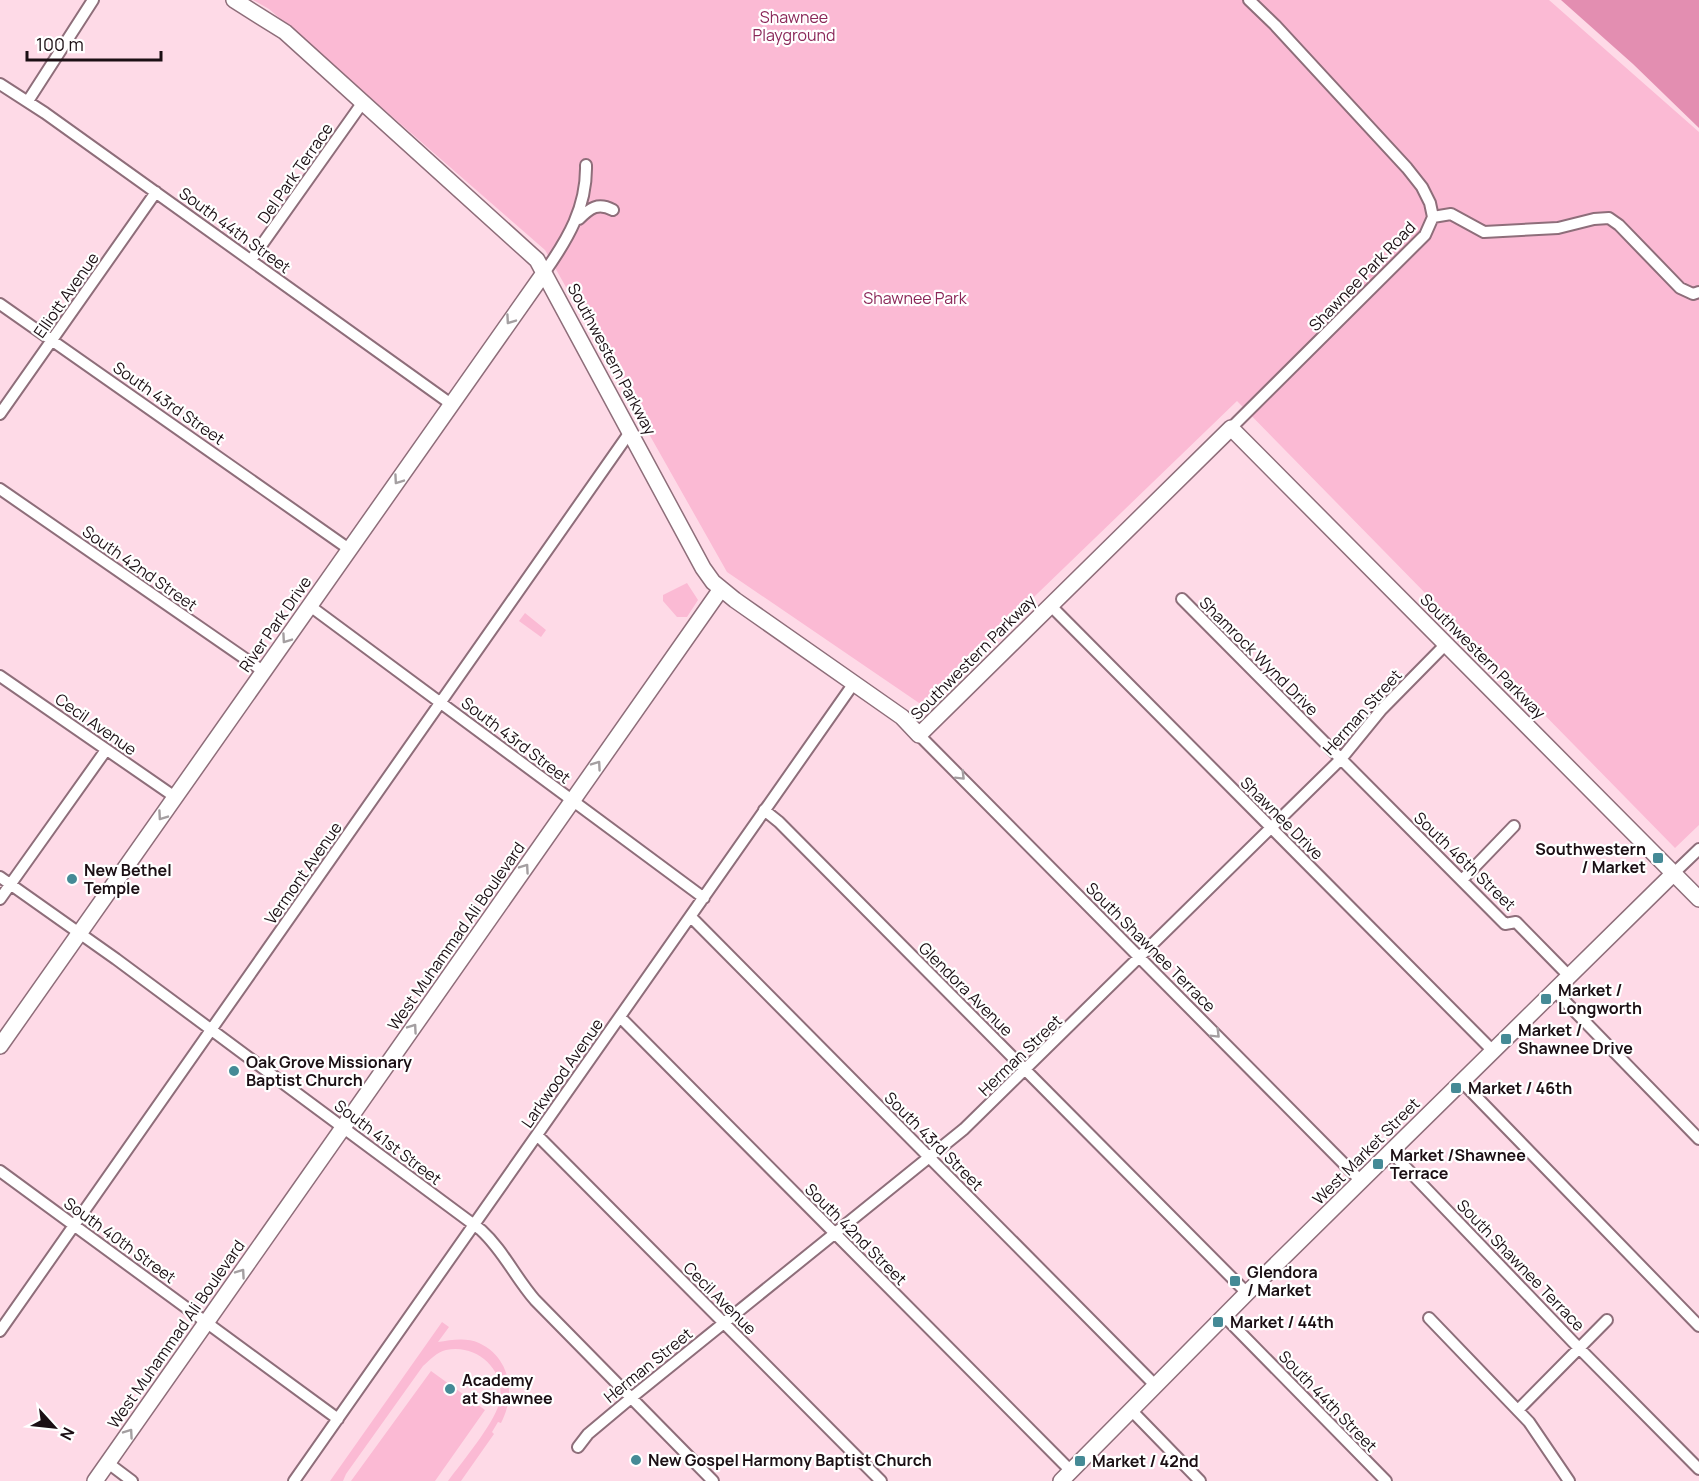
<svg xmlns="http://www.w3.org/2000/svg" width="1699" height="1481" viewBox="0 0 1699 1481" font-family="Manrope,sans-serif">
<rect width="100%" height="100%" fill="#fedae7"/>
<path fill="#fbbad4" d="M 253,0 L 1549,0 L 1699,132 L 1699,825 L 1675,848 L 1237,401 L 922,705 L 727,572 L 545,250 L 269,9 Z
M 687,583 L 698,600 L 687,617 L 677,617 L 663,601 L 663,595 Z
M 525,613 L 546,630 L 541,637 L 519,621 Z
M 442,1322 L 449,1327 L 438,1342 C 451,1340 466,1337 479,1343 C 511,1358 516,1395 501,1423 L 498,1422 L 492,1432 L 494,1434 L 461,1481 L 448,1481 C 462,1462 493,1425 499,1404 C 508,1372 478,1343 446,1350 C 437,1352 430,1360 423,1366 L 346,1474 L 343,1481 L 330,1481 Z
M 431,1371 L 485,1410 L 435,1481 L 351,1481 Z"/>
<path fill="#e38eb1" d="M 1561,0 L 1699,0 L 1699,128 L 1633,64 Z"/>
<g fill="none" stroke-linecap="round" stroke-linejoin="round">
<defs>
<path id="street" d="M 0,84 L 45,113 L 451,404
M 28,101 L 93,0
M 1433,217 L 1451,214 L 1484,232 L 1558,228 L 1594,219 L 1609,218 L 1619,225 L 1680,288 L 1693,294 L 1699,292
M 579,219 C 590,208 598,202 613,210
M 251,260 L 363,102
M 544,273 C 568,239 587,207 586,165
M 0,304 L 349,549
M 0,414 L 156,192
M 1231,428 L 1425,235 L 1433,217 L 1430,203 L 1422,187 L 1407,168 L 1275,25 L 1249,0
M 0,489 L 263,671
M 1182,599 L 1505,924 L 1516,922 L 1569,976
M 1050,605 L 1493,1051
M 310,606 L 704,898
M 0,676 L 175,797
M 919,735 L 1361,1181
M 764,810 L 779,822 L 1247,1293
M 1673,874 L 1699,849
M 0,877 L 116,959 L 481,1230 C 503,1250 515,1277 535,1300 L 713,1481
M 1462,880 L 1514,826
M 0,899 L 106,750
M 691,917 L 1155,1385
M 1555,991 L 1699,1139
M 620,1017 L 1071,1471
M 1462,1082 L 1699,1326
M 537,1135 L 881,1481
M 1391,1152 L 1573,1342 L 1699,1469
M 0,1171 L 338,1419
M 1224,1316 L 1386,1481
M 1429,1318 L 1529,1422 L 1569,1481
M 0,1331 L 630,432
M 1131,1410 L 1200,1481
M 1518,1410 L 1607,1320
M 578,1447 L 588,1434 L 631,1398 L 964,1129 L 1341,759 L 1381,710 L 1446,644
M 108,1463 L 132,1481
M 294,1481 L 854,683"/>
<path id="secondary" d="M 234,0 L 285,32 L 537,260 L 703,568 L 713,582 L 735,600 L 902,717 L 919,735 L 1231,428 L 1699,899
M 0,1046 L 544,273
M 95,1481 L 721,589
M 1061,1481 L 1247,1293 L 1673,874"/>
</defs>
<use href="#street" stroke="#8e6e7a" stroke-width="14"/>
<use href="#secondary" stroke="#8e6e7a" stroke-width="18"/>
<use href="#street" stroke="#fff" stroke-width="10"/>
<use href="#secondary" stroke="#fff" stroke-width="15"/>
</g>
<defs><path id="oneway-chevron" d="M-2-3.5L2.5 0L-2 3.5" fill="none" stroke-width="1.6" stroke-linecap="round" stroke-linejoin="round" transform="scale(1.5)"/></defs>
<g stroke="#a49fa1">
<use href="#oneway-chevron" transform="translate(510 320) rotate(125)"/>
<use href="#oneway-chevron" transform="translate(398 480) rotate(125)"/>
<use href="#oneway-chevron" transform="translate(286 639) rotate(125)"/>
<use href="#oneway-chevron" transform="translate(597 765) rotate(-55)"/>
<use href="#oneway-chevron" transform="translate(961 776) rotate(45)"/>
<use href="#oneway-chevron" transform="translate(162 816) rotate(125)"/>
<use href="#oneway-chevron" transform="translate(525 868) rotate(-55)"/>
<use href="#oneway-chevron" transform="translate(413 1028) rotate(-55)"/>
<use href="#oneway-chevron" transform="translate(1216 1034) rotate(45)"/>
<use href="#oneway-chevron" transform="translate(241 1273) rotate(-55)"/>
<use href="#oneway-chevron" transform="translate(129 1433) rotate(-55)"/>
</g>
<g fill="#458a96" stroke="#fff" stroke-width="2">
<rect x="1652" y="852" width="12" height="12" rx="3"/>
<circle cx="72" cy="879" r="6"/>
<rect x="1540" y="993" width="12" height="12" rx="3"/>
<rect x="1500" y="1033" width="12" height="12" rx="3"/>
<circle cx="234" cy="1071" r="6"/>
<rect x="1450" y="1082" width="12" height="12" rx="3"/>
<rect x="1372" y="1158" width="12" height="12" rx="3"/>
<rect x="1229" y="1275" width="12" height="12" rx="3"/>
<rect x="1212" y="1316" width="12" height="12" rx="3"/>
<circle cx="450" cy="1389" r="6"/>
<circle cx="636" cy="1460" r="6"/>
<rect x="1074" y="1455" width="12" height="12" rx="3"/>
</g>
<g text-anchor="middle" stroke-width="4.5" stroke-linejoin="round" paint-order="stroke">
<g font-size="16" fill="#8b2859" stroke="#fff">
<text x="794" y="23">Shawnee<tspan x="794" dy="18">Playground</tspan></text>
<text x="915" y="304">Shawnee Park</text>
</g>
<g font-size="16" fill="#1b0f14" stroke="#fff">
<text transform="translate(295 173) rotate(-55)" y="6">Del Park Terrace</text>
<text transform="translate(235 230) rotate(36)" y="6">South 44th Street</text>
<text transform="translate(1362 276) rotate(-46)" y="6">Shawnee Park Road</text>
<text transform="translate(66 295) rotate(-55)" y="6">Elliott Avenue</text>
<text transform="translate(612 359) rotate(62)" y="6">Southwestern Parkway</text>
<text transform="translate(169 403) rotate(35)" y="6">South 43rd Street</text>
<text transform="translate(140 568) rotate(35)" y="6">South 42nd Street</text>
<text transform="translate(275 624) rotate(-55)" y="6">River Park Drive</text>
<text transform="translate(1259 656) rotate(45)" y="6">Shamrock Wynd Drive</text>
<text transform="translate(1483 656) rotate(45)" y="6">Southwestern Parkway</text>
<text transform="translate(973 657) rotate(-45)" y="6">Southwestern Parkway</text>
<text transform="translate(1362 712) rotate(-48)" y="6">Herman Street</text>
<text transform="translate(96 724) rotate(35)" y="6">Cecil Avenue</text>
<text transform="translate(516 740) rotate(37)" y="6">South 43rd Street</text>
<text transform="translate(1282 818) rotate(45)" y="6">Shawnee Drive</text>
<text transform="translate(1465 861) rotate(44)" y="6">South 46th Street</text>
<text transform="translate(303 873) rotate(-55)" y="6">Vermont Avenue</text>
<text transform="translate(456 936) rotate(-55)" y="6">West Muhammad Ali Boulevard</text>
<text transform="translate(1151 947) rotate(45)" y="6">South Shawnee Terrace</text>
<text transform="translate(966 989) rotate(45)" y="6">Glendora Avenue</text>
<text transform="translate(1020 1055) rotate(-44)" y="6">Herman Street</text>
<text transform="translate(562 1073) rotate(-55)" y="6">Larkwood Avenue</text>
<text transform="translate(934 1141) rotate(45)" y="6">South 43rd Street</text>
<text transform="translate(388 1142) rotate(37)" y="6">South 41st Street</text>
<text transform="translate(1366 1151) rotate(-45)" y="6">West Market Street</text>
<text transform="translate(856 1234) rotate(45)" y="6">South 42nd Street</text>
<text transform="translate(120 1240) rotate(36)" y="6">South 40th Street</text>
<text transform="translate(1521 1265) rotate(46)" y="6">South Shawnee Terrace</text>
<text transform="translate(720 1298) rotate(45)" y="6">Cecil Avenue</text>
<text transform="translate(176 1334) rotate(-55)" y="6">West Muhammad Ali Boulevard</text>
<text transform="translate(648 1365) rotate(-39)" y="6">Herman Street</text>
<text transform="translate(1328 1401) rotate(46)" y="6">South 44th Street</text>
</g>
<g font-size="16" font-weight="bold" fill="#1b0f14" stroke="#fff" text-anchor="start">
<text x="1646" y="855" text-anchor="end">Southwestern<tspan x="1646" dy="18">/ Market</tspan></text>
<text x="84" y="876">New Bethel<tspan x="84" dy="18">Temple</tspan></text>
<text x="1558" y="996">Market /<tspan x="1558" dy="18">Longworth</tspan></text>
<text x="1518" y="1036">Market /<tspan x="1518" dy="18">Shawnee Drive</tspan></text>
<text x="246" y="1068">Oak Grove Missionary<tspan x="246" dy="18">Baptist Church</tspan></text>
<text x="1468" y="1094">Market / 46th</text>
<text x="1390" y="1161">Market /Shawnee<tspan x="1390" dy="18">Terrace</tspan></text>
<text x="1247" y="1278">Glendora<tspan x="1247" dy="18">/ Market</tspan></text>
<text x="1230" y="1328">Market / 44th</text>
<text x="462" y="1386">Academy<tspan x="462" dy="18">at Shawnee</tspan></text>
<text x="648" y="1466">New Gospel Harmony Baptist Church</text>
<text x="1092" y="1467">Market / 42nd</text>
</g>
</g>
<g transform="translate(54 1427) rotate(117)" stroke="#ffffff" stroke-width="4.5" paint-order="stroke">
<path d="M0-4.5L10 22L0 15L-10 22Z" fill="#1b0f14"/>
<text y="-9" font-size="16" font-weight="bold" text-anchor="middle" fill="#1b0f14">N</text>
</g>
<path d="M27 51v9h134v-9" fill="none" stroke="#1b0f14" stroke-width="3"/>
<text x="36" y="51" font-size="18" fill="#1b0f14" stroke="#ffffff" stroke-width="4.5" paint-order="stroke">100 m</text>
</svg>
